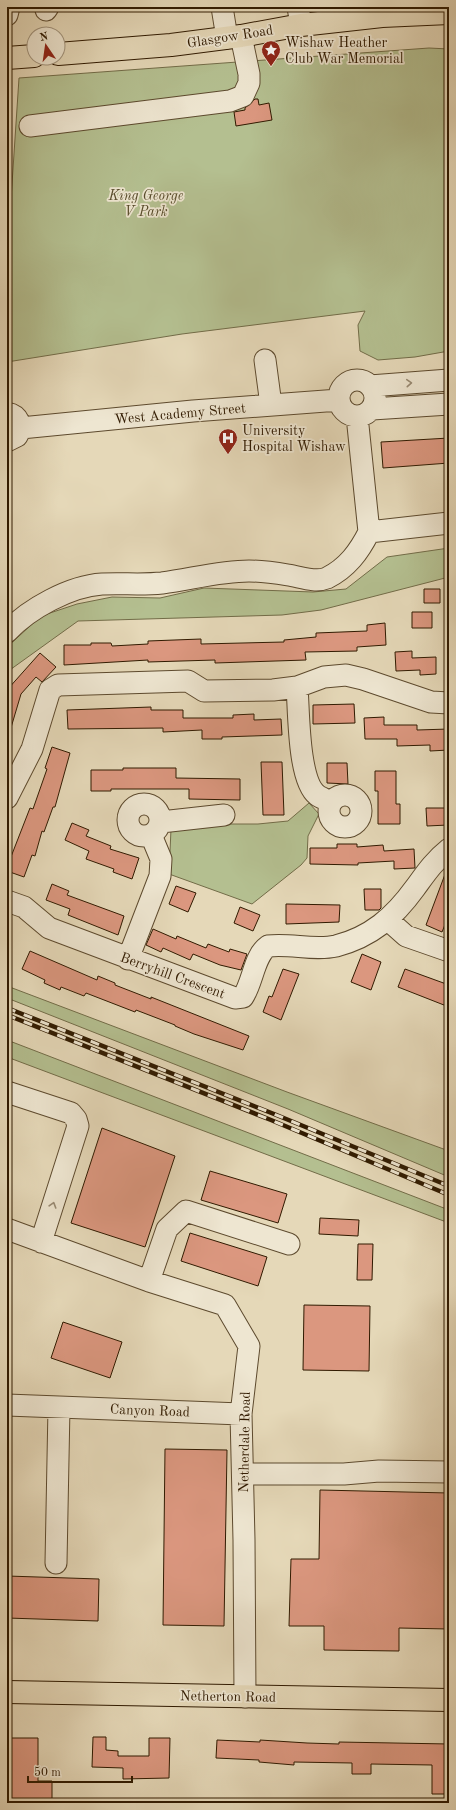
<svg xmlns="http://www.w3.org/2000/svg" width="456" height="1810" viewBox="0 0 456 1810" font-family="'Old Standard TT',serif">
<rect width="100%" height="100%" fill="#e5d8b8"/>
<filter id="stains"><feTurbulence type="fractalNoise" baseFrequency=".005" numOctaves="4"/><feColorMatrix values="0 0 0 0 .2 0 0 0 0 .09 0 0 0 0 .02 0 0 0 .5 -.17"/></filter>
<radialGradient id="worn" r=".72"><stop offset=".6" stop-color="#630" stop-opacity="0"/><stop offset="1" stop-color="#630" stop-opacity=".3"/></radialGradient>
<path fill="#b4bf90" stroke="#726c48" d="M 429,48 L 449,49 L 449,351 L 415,357 L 378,360 L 360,351 L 358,325 L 365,311 L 182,334 L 7,362 L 7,260 L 19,78 Z
M 449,548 L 449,577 L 321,610 L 282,615 L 78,621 L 7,672 L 7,647 L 41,616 L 77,604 L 112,597 L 160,598 L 204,588 L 313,592 L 346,589 L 387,557 Z
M 309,803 L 319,814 L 308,836 L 307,858 L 301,865 L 252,904 L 169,874 L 171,829 L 197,824 L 258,824 L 288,821 Z
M 7,986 L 287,1092 L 449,1151 L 449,1177 L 288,1109 L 7,998 Z
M 7,1040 L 449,1210 L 449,1223 L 7,1057 Z"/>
<path fill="#db977f" stroke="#301a00" d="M 255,99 L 258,99 L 259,105 L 269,103 L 272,120 L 236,126 L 234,112 L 245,110 L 245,108 Z
M 449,438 L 449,463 L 383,468 L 381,442 Z
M 424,589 L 440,589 L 440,603 L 424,603 Z
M 412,612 L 432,612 L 432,628 L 412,628 Z
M 385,623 L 386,645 L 357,647 L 357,651 L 305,652 L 306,660 L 215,663 L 215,660 L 148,662 L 148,660 L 64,665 L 64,645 L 91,645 L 91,643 L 111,643 L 112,646 L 148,644 L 148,641 L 201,639 L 201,644 L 284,642 L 284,640 L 316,637 L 316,633 L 367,631 L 367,625 Z
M 412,651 L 412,658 L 436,657 L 436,674 L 420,675 L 420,670 L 396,671 L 395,652 Z
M 40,653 L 56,667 L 42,682 L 36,677 L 21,694 L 10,731 L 7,730 L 7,690 Z
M 354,704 L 355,723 L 313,724 L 313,705 Z
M 151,707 L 151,710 L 183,710 L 183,718 L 233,718 L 233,715 L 254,714 L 254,720 L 281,719 L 282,735 L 222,737 L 222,739 L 202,739 L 202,730 L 163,732 L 163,728 L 68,729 L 67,710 Z
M 384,717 L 384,725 L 417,725 L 417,730 L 449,729 L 449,750 L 430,751 L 430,745 L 397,746 L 397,739 L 365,739 L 364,718 Z
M 52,747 L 70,753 L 55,807 L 53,807 L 44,832 L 42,831 L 35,856 L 32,855 L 24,877 L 7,871 L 7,867 L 30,808 L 33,809 L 47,769 L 45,768 Z
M 261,762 L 282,762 L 284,815 L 263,815 Z
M 327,763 L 347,763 L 348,784 L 327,783 Z
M 123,768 L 176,768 L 176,778 L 240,779 L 240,800 L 189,799 L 189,789 L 111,789 L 111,791 L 91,791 L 91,770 L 123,770 Z
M 375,771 L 396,771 L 396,804 L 400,804 L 400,824 L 378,824 L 378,791 L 375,791 Z
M 426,808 L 447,808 L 448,825 L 427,826 Z
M 72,823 L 89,830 L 86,836 L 111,846 L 110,849 L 139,858 L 132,879 L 113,872 L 114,869 L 86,859 L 89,851 L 65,840 Z
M 337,844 L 357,844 L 357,847 L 383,845 L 384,851 L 414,849 L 415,868 L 394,869 L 394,861 L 358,863 L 358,865 L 310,864 L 310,848 L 337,848 Z
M 447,869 L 449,869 L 449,915 L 442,932 L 426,925 Z
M 52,884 L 69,891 L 67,895 L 124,916 L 118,935 L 68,915 L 70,909 L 46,900 Z
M 176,886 L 196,893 L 188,912 L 169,904 Z
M 364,889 L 381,889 L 381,908 L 379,910 L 365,910 Z
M 286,904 L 340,905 L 339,922 L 286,924 Z
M 240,907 L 260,915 L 253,931 L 234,923 Z
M 153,929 L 176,939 L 177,936 L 206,948 L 208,944 L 229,952 L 230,949 L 247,954 L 241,970 L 220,965 L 193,954 L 190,960 L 163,948 L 161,952 L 146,945 Z
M 30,951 L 97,980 L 98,976 L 115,983 L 115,985 L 151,999 L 151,997 L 249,1036 L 243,1050 L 194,1034 L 175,1026 L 175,1025 L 136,1010 L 135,1012 L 86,993 L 84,996 L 61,987 L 60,990 L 44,983 L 45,980 L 22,969 Z
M 362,954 L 381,962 L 371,990 L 351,982 Z
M 283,969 L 299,974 L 281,1020 L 263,1012 L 269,996 L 272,997 Z
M 405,969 L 449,985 L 449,1007 L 398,987 Z
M 102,1128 L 175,1156 L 145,1247 L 71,1223 Z
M 210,1171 L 287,1194 L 278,1223 L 201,1200 Z
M 320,1218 L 359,1220 L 358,1236 L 319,1234 Z
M 190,1233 L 267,1257 L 258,1286 L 181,1261 Z
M 358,1244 L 373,1244 L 372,1280 L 357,1280 Z
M 304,1305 L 370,1306 L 369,1371 L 303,1370 Z
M 63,1322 L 122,1342 L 110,1378 L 51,1358 Z
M 165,1449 L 227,1450 L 224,1626 L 163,1625 Z
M 320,1490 L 449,1493 L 449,1629 L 399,1628 L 399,1651 L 324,1650 L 324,1626 L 289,1626 L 291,1559 L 319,1559 Z
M 7,1576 L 99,1579 L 98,1621 L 7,1618 Z
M 93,1737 L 106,1737 L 106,1750 L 118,1751 L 118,1756 L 149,1756 L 149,1738 L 170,1738 L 169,1778 L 123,1779 L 123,1768 L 92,1767 Z
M 7,1738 L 38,1738 L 38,1781 L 52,1781 L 52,1801 L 20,1801 L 20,1803 L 7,1802 Z
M 217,1740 L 260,1742 L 260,1740 L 307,1743 L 339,1744 L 339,1742 L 449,1744 L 449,1794 L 432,1794 L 432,1765 L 371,1764 L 371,1774 L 352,1774 L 352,1763 L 294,1762 L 294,1765 L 259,1762 L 259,1760 L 216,1758 Z"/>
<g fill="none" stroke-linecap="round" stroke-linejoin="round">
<defs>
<path id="minor" d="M 222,7 L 227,38
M 298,7 L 301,25
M 46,10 L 48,7
M 7,15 L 9,7
M 30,126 L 230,101 L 243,96 L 249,83 L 249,74 L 241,36
M 265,360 L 271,405
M339 398a18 18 0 1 1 36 0a18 18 0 1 1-36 0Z
M 370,386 L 449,380
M 372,409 L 449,404
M 7,413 C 19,415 23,426 17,436 L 7,441
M 21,428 L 193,411 L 339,400
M 369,532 L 449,523
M 7,632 C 28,609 70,586 102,584 C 122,583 142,585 162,583 C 192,579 220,571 249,571 C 262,571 276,573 288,575 C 301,577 315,583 327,578 C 347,568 359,552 369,532 L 357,416
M 297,687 C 299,712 298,780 317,795 C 321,798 327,800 331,802
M329 811a16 16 0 1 1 32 0a16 16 0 1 1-32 0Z
M 7,798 L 32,749 L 50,690 L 58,685 L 188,681 L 204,691 L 273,690 L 297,687 L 324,677 L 346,675 L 363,679 L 431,702 L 449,703
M128 820a16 16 0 1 1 32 0a16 16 0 1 1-32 0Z
M 161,822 L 224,815
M 7,901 L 24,907 L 49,928 L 235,998 L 243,997 C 253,982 254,956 268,946 C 290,943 314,951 336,946 C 371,937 394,917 415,888 C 426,873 434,861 449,849
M 388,920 L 406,936 L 449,951
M 128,959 L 160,876 L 161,859 L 151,835
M 7,1092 L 71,1113 L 76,1119 L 78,1126 L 41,1242
M 7,1229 L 149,1281 L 225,1305 L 249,1346 L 241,1414 L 244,1540 L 245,1697
M 149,1281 L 167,1229 L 186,1211 L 289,1244
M 7,1405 L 241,1414
M 243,1474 L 344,1474 L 379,1471 L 449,1472
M 56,1563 L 59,1407"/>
<path id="major" d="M 58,54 L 171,45 L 241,36 L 301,25 L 382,16 L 449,13
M 7,58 L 34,56
M 7,1692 L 449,1700"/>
</defs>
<use href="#minor" stroke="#5d4a2e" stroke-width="23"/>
<use href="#major" stroke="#301a00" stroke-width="24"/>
<use href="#minor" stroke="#eee6d1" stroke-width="21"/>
<use href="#major" stroke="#e5d8b8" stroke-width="22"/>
<defs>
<path id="rail" d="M 7,1008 L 274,1114 L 449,1186
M 7,1015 L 271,1120 L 449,1195"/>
</defs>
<use href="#rail" stroke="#301a00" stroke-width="4.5"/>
<use href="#rail" stroke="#eee6d1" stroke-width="3" stroke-dasharray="9" stroke-linecap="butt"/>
</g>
<defs><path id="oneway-chevron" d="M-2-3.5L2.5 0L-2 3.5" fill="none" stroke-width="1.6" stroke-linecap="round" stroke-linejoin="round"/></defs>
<g stroke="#988a73">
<use href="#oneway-chevron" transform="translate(409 383) rotate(-4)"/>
<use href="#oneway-chevron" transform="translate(53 1205) rotate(-73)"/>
</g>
<defs>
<symbol id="sight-pin" viewBox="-11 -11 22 30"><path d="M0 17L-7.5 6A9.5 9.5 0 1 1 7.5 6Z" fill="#8f2418" stroke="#eee6d1"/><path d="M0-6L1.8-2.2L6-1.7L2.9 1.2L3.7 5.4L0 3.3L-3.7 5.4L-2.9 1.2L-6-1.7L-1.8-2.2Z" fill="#fff"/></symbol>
<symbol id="hospital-pin" viewBox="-11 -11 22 30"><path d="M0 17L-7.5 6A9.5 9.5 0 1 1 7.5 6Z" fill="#8f2418" stroke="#eee6d1"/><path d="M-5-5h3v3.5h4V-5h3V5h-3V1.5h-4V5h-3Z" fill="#fff"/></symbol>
</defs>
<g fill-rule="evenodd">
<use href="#sight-pin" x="260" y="39" width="22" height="30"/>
<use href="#hospital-pin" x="217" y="427" width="22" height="30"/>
</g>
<g text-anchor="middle" stroke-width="3.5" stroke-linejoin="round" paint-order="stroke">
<g font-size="14" fill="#301a00" stroke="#eee6d1">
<text transform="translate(230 36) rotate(-9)" y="5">Glasgow Road</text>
<text transform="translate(180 413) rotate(-5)" y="5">West Academy Street</text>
<text transform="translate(173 975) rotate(20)" y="5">Berryhill Crescent</text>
<text transform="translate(150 1410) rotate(2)" y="5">Canyon Road</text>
<text transform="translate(244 1442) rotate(-89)" y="5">Netherdale Road</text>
<text transform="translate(228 1696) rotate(1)" y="5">Netherton Road</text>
</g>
<g font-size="14" fill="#301a00" stroke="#eee6d1" text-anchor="start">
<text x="285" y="47">Wishaw Heather<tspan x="285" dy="16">Club War Memorial</tspan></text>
<text x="242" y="435">University<tspan x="242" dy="16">Hospital Wishaw</tspan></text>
</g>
<g font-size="14" font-style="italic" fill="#584c2b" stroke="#eee6d1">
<text x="146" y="200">King George<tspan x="146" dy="16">V Park</tspan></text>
</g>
</g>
<rect width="456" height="1810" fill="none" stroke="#e5d8b8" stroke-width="24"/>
<rect x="8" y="8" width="440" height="1794" fill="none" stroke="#301a00" stroke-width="2"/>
<rect x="12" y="12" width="432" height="1786" fill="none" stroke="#301a00"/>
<g transform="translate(46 46) rotate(347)"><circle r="19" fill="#eee6d1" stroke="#a2947d"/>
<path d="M0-3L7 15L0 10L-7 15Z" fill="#8f2418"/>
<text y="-6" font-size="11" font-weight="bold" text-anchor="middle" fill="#301a00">N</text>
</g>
<path d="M28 1776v6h104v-6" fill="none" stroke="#301a00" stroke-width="2"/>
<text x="34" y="1776" font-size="12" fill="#301a00" stroke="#eee6d1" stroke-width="3" paint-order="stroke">50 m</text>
<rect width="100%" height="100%" filter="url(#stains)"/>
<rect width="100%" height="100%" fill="url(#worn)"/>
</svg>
